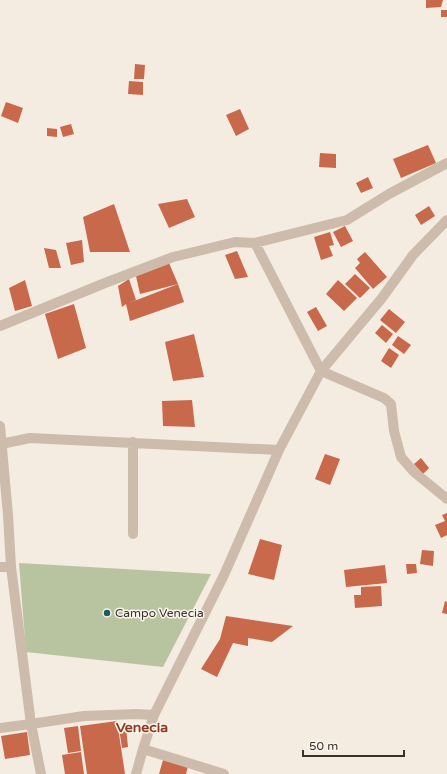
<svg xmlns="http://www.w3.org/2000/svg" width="447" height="774" viewBox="0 0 447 774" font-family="'Varela Round',sans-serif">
<rect width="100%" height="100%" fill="#f4ebe1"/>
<path fill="#b8c4a0" d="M 19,563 L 194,573 L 211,574 L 163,667 L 26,652 Z"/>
<path fill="#c8694b" d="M 426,0 L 443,0 L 441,7 L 426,8 Z
M 441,10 L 447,10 L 447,17 L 441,17 Z
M 135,64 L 145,65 L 144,79 L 134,79 Z
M 129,81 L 143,82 L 143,95 L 128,94 Z
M 6,102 L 23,108 L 18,123 L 1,116 Z
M 240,109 L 249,129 L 236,136 L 226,115 Z
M 71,124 L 74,134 L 63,137 L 60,127 Z
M 47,128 L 57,129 L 57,137 L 47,136 Z
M 428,145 L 436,163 L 401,178 L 393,159 Z
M 320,153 L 336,154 L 336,168 L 319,167 Z
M 368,177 L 373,188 L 361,193 L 356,183 Z
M 187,199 L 195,217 L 169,228 L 158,204 Z
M 114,204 L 130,252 L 90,252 L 83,217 Z
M 429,206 L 435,216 L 421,225 L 415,215 Z
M 345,226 L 353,241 L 341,247 L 333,232 Z
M 330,232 L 334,245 L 329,246 L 333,256 L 321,260 L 314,237 Z
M 82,240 L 84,262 L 71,265 L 66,243 Z
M 44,248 L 56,250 L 61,268 L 49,268 Z
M 237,251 L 248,277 L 235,279 L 225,255 Z
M 365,252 L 387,277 L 373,289 L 355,268 L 360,263 L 357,259 Z
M 169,263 L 178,284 L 140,294 L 136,276 Z
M 355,274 L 370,288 L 360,298 L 345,284 Z
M 129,279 L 136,300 L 129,303 L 178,284 L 184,302 L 130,321 L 126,304 L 122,307 L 118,286 Z
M 25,280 L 32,306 L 15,311 L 9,288 Z
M 338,280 L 357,298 L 344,311 L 326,294 Z
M 74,304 L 86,348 L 58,359 L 45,314 Z
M 316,307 L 327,326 L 318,331 L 307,312 Z
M 389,309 L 405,322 L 396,333 L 380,320 Z
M 382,325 L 393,334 L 386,343 L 375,333 Z
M 194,334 L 204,377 L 173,381 L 165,342 Z
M 398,336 L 411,345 L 404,354 L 392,345 Z
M 389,348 L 399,355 L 391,368 L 381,361 Z
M 192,400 L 195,427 L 163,426 L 162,401 Z
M 325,454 L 340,459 L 330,485 L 315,479 Z
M 421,458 L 429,468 L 423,474 L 414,464 Z
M 447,513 L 447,535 L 441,538 L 435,525 L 445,521 L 442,515 Z
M 260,539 L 282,545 L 274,580 L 248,574 Z
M 422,550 L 434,551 L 433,566 L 420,564 Z
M 406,564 L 416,564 L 417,573 L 407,574 Z
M 385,565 L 387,583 L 346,587 L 344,570 Z
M 381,586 L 382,606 L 355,608 L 354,595 L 361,595 L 361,587 Z
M 445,601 L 447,602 L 447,614 L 442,613 Z
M 226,616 L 293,626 L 272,642 L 248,638 L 248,646 L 233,643 L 217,677 L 201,669 L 220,639 Z
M 117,721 L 125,774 L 87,774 L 80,726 Z
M 78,726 L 81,751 L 68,753 L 64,728 Z
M 126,727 L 128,747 L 122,748 L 119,728 Z
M 27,732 L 30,755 L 5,759 L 1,736 Z
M 81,752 L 84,774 L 65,774 L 62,755 Z
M 163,760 L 188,766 L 186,774 L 159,774 Z"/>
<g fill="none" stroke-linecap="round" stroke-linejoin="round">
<path stroke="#cdbbac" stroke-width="10" d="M 255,243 L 321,371 L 384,398 L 391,404 L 394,431 L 401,457 L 414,472 L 447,499
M 0,326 L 105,283 L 173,257 L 235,242 L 255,243 L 347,220 L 389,194 L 447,163
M 0,426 L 8,515 L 11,567 L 31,724 L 41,774
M 1,444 L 30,438 L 279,450
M 133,534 L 133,442
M 0,567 L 11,567
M 0,728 L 31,724 L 84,716 L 136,714 L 154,715
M 143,749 L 224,774
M 136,774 L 143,749 L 154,715 L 224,575 L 279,450 L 321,371 L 382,298 L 413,255 L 447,220"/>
</g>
<circle fill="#1f5a5e" stroke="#fbf5ee" stroke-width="1.5" cx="107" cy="613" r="4"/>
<g text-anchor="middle" stroke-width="3" stroke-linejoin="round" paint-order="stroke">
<g font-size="12" fill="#3b302b" stroke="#fbf5ee" text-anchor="start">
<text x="115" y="617">Campo Venecia</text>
</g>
<g font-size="14" font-weight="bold" fill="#8c3b22" stroke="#fbf5ee">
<text x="142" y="732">Venecia</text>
</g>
</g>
<path d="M303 750v6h101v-6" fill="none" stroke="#3b302b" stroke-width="2"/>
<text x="309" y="750" font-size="12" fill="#3b302b" stroke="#fbf5ee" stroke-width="3" paint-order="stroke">50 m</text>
</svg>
